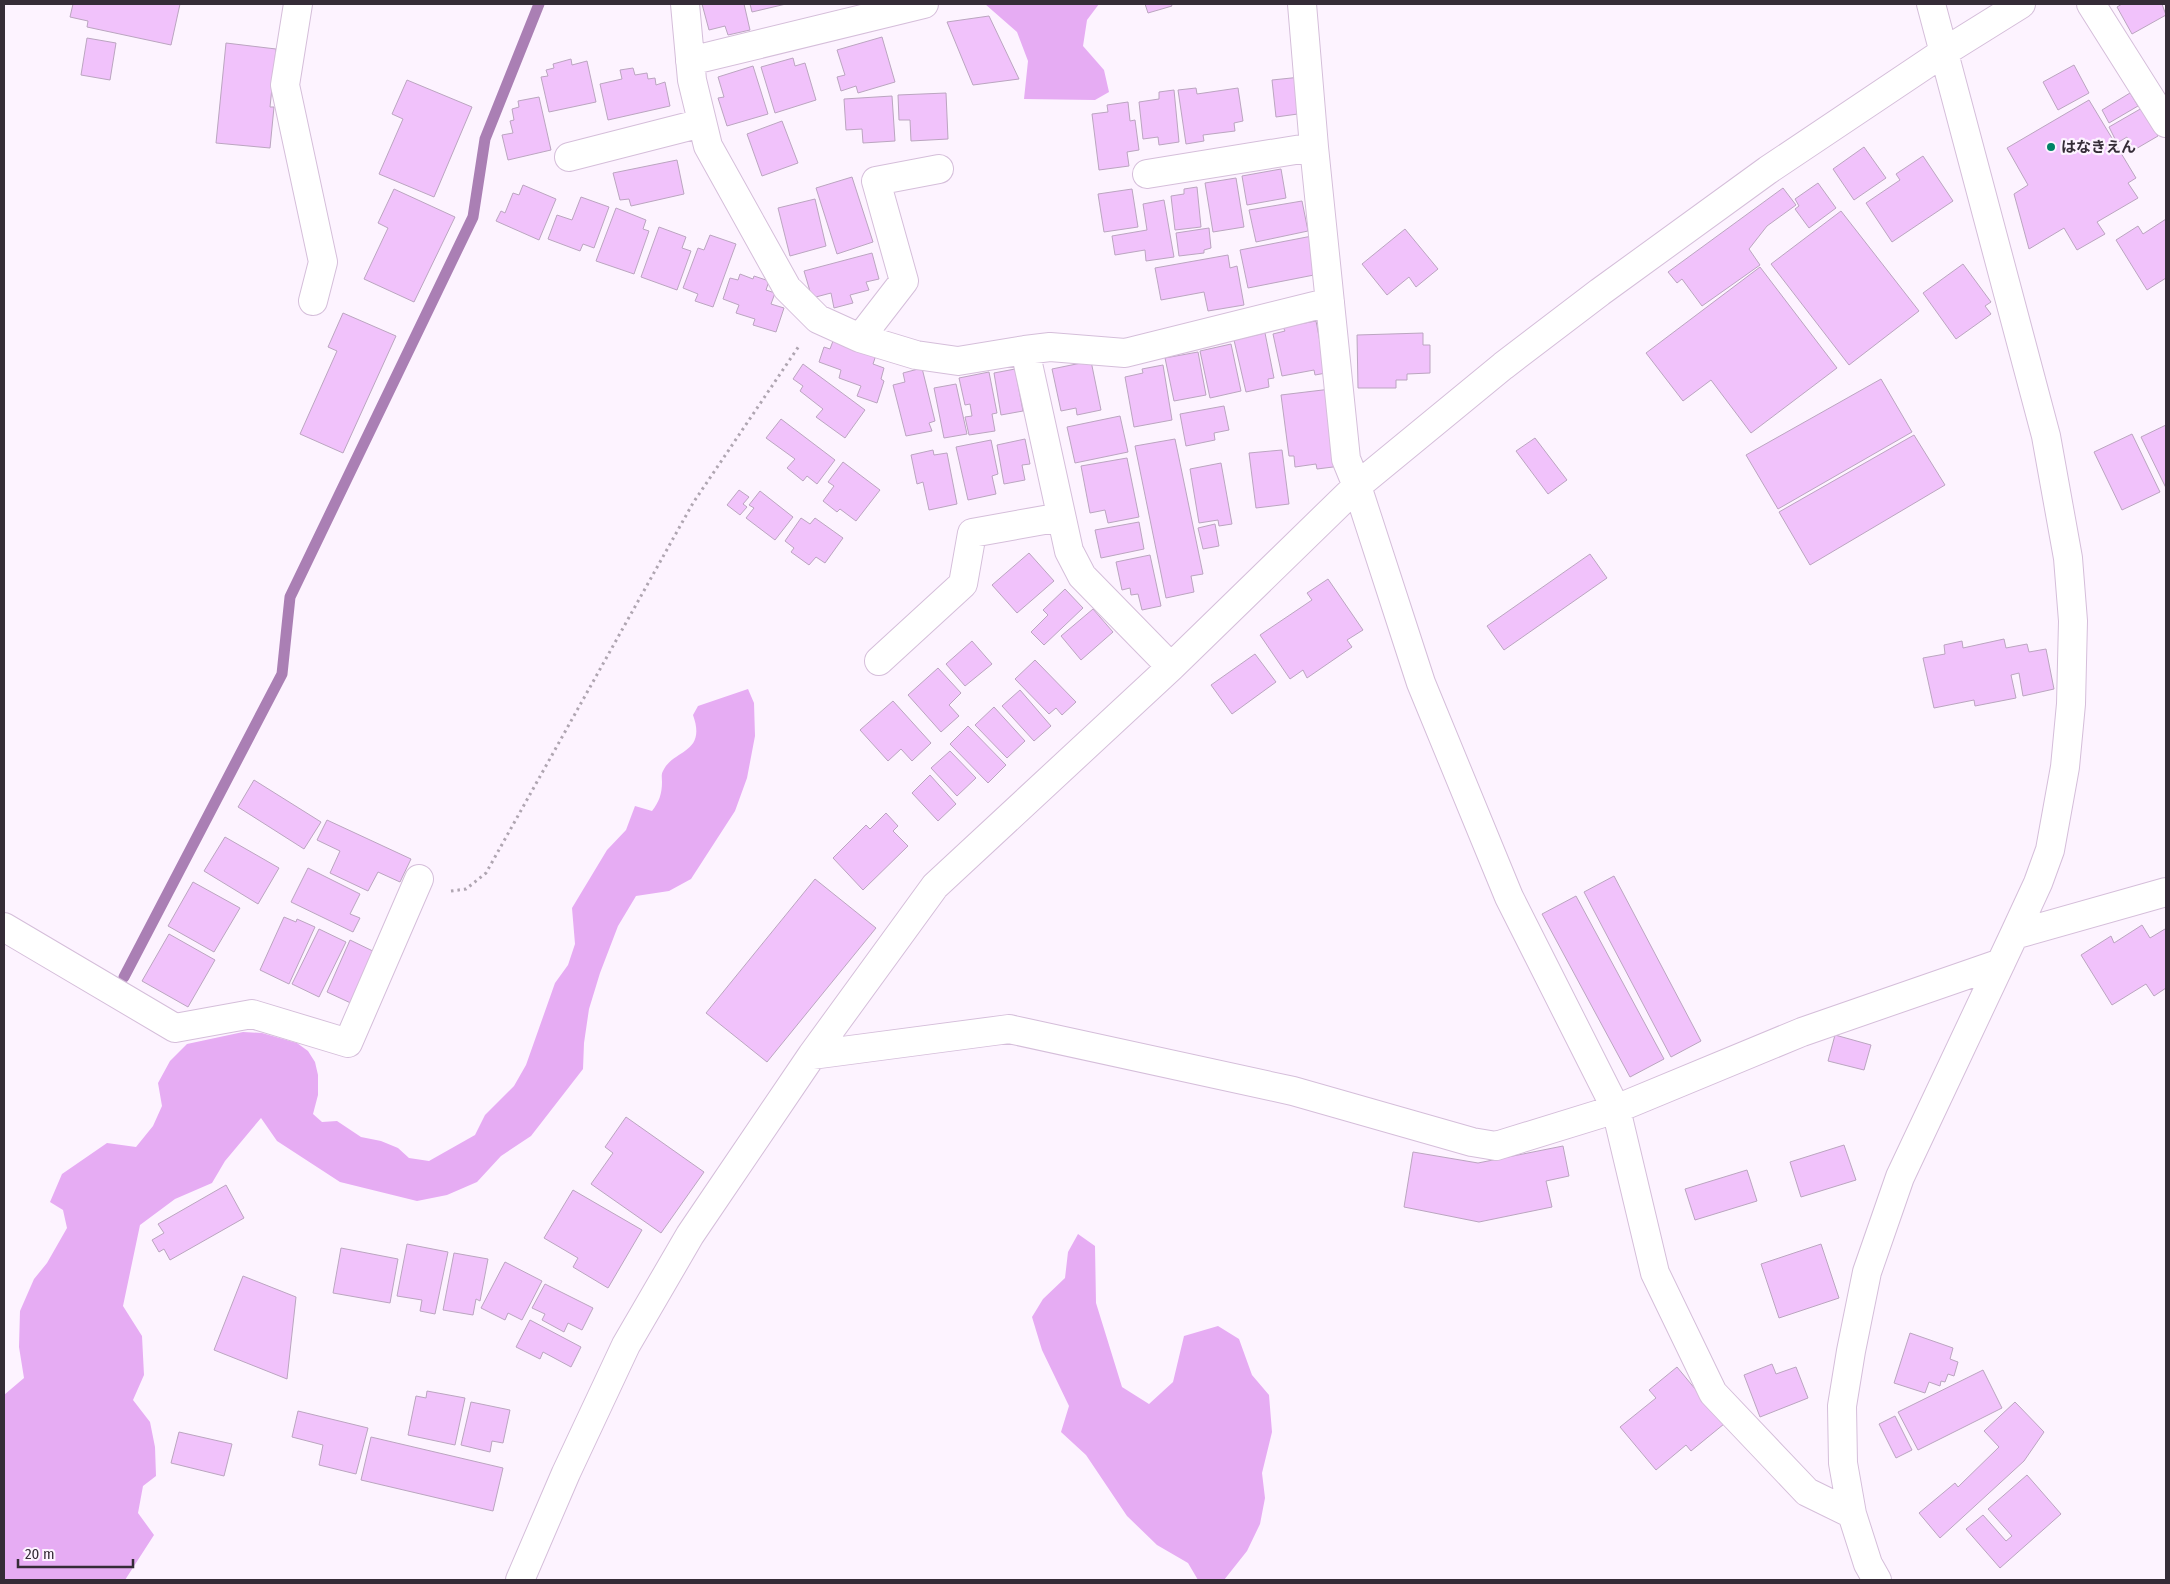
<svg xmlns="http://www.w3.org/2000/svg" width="2170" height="1584" viewBox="0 0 2170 1584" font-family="'Fira Sans Condensed','Noto Sans JP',sans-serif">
<rect width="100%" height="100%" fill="#fdf3ff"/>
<path fill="#e6acf3" d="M 985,4 L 1099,4 L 1087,20 L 1083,46 L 1104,70 L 1109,92 L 1095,100 L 1024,99 L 1028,61 L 1017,32 Z
M 748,689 L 754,703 L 755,736 L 747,778 L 735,811 L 691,879 L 669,891 L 636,896 L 618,926 L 600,973 L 589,1009 L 584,1043 L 583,1069 L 531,1136 L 501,1156 L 477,1182 L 447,1195 L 417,1201 L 340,1182 L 277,1141 L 261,1118 L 225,1161 L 212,1183 L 175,1199 L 140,1225 L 123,1306 L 142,1336 L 144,1375 L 133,1400 L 150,1422 L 155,1447 L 156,1476 L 143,1486 L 138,1513 L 154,1535 L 125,1580 L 4,1580 L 4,1395 L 24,1378 L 19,1347 L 20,1311 L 34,1279 L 47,1263 L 67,1228 L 63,1210 L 50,1202 L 62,1174 L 107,1143 L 136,1147 L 153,1126 L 162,1106 L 158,1083 L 170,1061 L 187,1044 L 243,1032 L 262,1033 L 297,1043 L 308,1051 L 315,1062 L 318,1075 L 318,1095 L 313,1114 L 322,1122 L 337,1121 L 361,1137 L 381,1141 L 398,1148 L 409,1158 L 429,1161 L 475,1135 L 485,1115 L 514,1086 L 526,1065 L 555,983 L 568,965 L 575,944 L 572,908 L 607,850 L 626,830 L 635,806 L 652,811 C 659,802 662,794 662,782 C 662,779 661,774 663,771 C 673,749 707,754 693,715 L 698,706 Z
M 1078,1234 L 1095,1246 L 1096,1303 L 1122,1387 L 1149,1404 L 1173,1382 L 1184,1336 L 1218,1326 L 1239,1339 L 1252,1375 L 1269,1395 L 1272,1432 L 1262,1473 L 1265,1498 L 1260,1524 L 1247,1551 L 1224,1580 L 1198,1580 L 1188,1563 L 1157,1545 L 1127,1516 L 1086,1455 L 1061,1432 L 1069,1406 L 1042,1350 L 1032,1317 L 1043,1299 L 1065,1278 L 1068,1252 Z"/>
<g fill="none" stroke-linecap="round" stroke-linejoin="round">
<path stroke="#aa7fb4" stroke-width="11" d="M 124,977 L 282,674 L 290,597 L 473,217 L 485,139 L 539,4"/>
</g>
<path fill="#f1c2fb" stroke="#bba5c0" d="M 73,4 L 180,4 L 171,45 L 87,27 L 88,21 L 70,17 Z
M 702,4 L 744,4 L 750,30 L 728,35 L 725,26 L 709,30 Z
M 750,4 L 786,4 L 752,12 Z
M 1145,4 L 1171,4 L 1172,6 L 1148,13 Z
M 2122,4 L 2162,4 L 2166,15 L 2132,34 L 2117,7 Z
M 989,16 L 1019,79 L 973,85 L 947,22 Z
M 882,37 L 895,82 L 858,93 L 856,86 L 841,91 L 837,77 L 845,75 L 837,50 Z
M 87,38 L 116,43 L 110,80 L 81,75 Z
M 226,43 L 276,49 L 270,107 L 274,107 L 270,148 L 216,143 Z
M 793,58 L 795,66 L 805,63 L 816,100 L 775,113 L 761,67 Z
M 571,59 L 572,65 L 587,61 L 596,102 L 549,112 L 541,77 L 548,76 L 546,70 L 554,68 L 553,64 Z
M 2074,65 L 2089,93 L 2058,110 L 2043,82 Z
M 753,66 L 768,114 L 727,126 L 718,98 L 724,97 L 718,77 Z
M 633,68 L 635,75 L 647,73 L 648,79 L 655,78 L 656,85 L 665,82 L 670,106 L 608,120 L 600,84 L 622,79 L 620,70 Z
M 1301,77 L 1305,113 L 1276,117 L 1272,80 Z
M 407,80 L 472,107 L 434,197 L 379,174 L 403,119 L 392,114 Z
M 1196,88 L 1197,94 L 1238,88 L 1243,121 L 1234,123 L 1235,131 L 1203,135 L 1204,141 L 1186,144 L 1178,90 Z
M 1174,90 L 1179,142 L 1159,145 L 1158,137 L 1143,139 L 1139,102 L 1159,99 L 1159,92 Z
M 946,93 L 948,139 L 911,141 L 910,120 L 899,120 L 898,95 Z
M 2130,93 L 2138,106 L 2109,123 L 2102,110 Z
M 892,96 L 895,141 L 863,143 L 862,129 L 846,130 L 844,99 Z
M 539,97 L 551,150 L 508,160 L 502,135 L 513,133 L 510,121 L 514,120 L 512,109 L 519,107 L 518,101 Z
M 2089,100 L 2136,178 L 2128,183 L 2138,198 L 2097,222 L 2105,234 L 2077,250 L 2064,228 L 2029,249 L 2014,194 L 2028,185 L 2007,148 Z
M 1128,102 L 1130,121 L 1135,120 L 1139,150 L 1127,152 L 1129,166 L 1099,170 L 1092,114 L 1108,112 L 1107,105 Z
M 2142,108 L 2158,136 L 2134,150 L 2127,137 L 2117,143 L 2109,127 Z
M 782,121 L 798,163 L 762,176 L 747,134 Z
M 1864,147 L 1886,178 L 1854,200 L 1833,169 Z
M 1923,156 L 1953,201 L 1892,242 L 1866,203 L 1900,180 L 1896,174 Z
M 677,160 L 684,194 L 631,206 L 629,199 L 620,200 L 613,173 Z
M 1281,169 L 1286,198 L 1247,205 L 1242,176 Z
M 852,177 L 873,242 L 837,254 L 816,188 Z
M 1236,178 L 1244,227 L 1213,232 L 1205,183 Z
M 1818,183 L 1836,208 L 1809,228 L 1795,209 L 1799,206 L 1795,199 Z
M 523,185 L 556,199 L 539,240 L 496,221 L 501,211 L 505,213 L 513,193 L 519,195 Z
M 1197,187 L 1201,227 L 1175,230 L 1171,196 L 1184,194 L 1184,189 Z
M 1783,188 L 1796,205 L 1767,226 L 1749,249 L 1760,265 L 1702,306 L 1682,279 L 1677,283 L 1668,272 Z
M 394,189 L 455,217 L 414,302 L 364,279 L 388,228 L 378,223 Z
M 1132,189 L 1138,227 L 1104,232 L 1098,194 Z
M 581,197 L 609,207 L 594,248 L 583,244 L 580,251 L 548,239 L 557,215 L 572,220 Z
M 815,199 L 826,246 L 790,256 L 778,208 Z
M 1164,200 L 1174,257 L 1146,261 L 1145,250 L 1115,255 L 1112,236 L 1147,230 L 1143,204 Z
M 1302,201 L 1308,231 L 1256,242 L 1249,210 Z
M 616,208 L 646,220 L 643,229 L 649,231 L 634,274 L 596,261 Z
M 1841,211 L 1919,311 L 1849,365 L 1771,264 Z
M 2166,219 L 2166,278 L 2147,290 L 2116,240 L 2138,226 L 2143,234 Z
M 659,227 L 686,237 L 682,248 L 691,251 L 677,290 L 641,277 Z
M 1209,228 L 1211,248 L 1204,250 L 1204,253 L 1179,256 L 1176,233 Z
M 1405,229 L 1438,269 L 1416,287 L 1409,277 L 1387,295 L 1362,264 Z
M 710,235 L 736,244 L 713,307 L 695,301 L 698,294 L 683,288 L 698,248 L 704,250 Z
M 1312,236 L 1319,274 L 1248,288 L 1240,250 Z
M 872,253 L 879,279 L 866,282 L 869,290 L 850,295 L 853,303 L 834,308 L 831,293 L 812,298 L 804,271 Z
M 1228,255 L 1230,268 L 1237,266 L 1244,305 L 1208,311 L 1204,292 L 1161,300 L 1155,268 Z
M 1963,264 L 1991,302 L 1985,306 L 1991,314 L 1956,339 L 1923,293 Z
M 1760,267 L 1837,368 L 1751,433 L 1711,380 L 1683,401 L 1646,353 Z
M 740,274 L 753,279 L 754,276 L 769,281 L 766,290 L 775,293 L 771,304 L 784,308 L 776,332 L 753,325 L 755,319 L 736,313 L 739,305 L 723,299 L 730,278 L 738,280 Z
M 343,313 L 396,336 L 343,453 L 300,434 L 337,351 L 328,347 Z
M 1316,321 L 1326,373 L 1315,375 L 1314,370 L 1282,376 L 1273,334 L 1285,331 L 1283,327 Z
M 1265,333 L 1274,378 L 1268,379 L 1269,387 L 1246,392 L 1234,340 Z
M 1423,333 L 1423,345 L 1430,345 L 1430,373 L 1407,374 L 1407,380 L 1396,380 L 1396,388 L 1358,388 L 1357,335 Z
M 833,341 L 876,355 L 873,364 L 884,368 L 881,379 L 884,381 L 877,403 L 857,396 L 861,386 L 839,378 L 841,370 L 819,362 L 824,347 L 830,349 Z
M 1231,344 L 1241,391 L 1210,398 L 1200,351 Z
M 1198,352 L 1206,395 L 1174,401 L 1165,358 Z
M 1091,361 L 1101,410 L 1077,415 L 1076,408 L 1061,411 L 1052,369 Z
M 803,364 L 865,410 L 845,438 L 816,417 L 823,409 L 800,391 L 803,386 L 793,379 Z
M 1163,365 L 1172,420 L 1134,427 L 1125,377 L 1143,373 L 1142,369 Z
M 922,368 L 935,421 L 929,423 L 932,431 L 906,436 L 893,385 L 905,382 L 903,373 Z
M 1015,369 L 1023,411 L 1001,415 L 994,373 Z
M 989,372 L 997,413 L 992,414 L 995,431 L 969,435 L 965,417 L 972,416 L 970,404 L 965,405 L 959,378 Z
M 1881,379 L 1912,432 L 1778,509 L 1746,455 Z
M 956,384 L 967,434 L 944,438 L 934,388 Z
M 1331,389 L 1341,466 L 1317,469 L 1316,464 L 1295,467 L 1294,456 L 1289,456 L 1281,395 Z
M 1224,406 L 1229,430 L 1214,433 L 1215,440 L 1186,446 L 1180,414 Z
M 1120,416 L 1128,452 L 1075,463 L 1067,427 Z
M 781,419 L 835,460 L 817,484 L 807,476 L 803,481 L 787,468 L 795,459 L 766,438 Z
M 2166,425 L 2166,488 L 2141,437 Z
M 2132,434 L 2160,492 L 2122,510 L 2094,452 Z
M 1914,435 L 1945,485 L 1810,565 L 1779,512 Z
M 1535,438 L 1567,480 L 1548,494 L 1516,451 Z
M 1025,439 L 1030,464 L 1022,465 L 1025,480 L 1004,484 L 997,445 Z
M 1175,439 L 1203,574 L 1191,576 L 1194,592 L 1166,598 L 1135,446 Z
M 991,440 L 998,474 L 992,476 L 996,494 L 968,500 L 956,447 Z
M 933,450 L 934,455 L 947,453 L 957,504 L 929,510 L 923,482 L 917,484 L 911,455 Z
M 1282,450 L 1289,504 L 1256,508 L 1249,453 Z
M 1127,458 L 1139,517 L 1108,523 L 1105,510 L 1090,513 L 1081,466 Z
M 843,462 L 880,490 L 856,521 L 840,509 L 837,512 L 823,501 L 834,486 L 828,482 Z
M 1221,463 L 1232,524 L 1219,526 L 1218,520 L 1199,523 L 1190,469 Z
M 739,490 L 749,497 L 743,504 L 747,507 L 740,515 L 727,505 Z
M 760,491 L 793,517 L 775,540 L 746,518 L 754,508 L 749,505 Z
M 801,518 L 810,524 L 815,518 L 843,538 L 825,563 L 816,557 L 809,565 L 791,552 L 794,548 L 785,541 Z
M 1139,522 L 1144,549 L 1101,558 L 1095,530 Z
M 1215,524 L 1219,546 L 1203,549 L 1198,528 Z
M 1029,553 L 1054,581 L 1017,613 L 992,585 Z
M 1590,554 L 1607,578 L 1504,650 L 1487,626 Z
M 1150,555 L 1161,606 L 1142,610 L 1138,594 L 1131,595 L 1130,588 L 1122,590 L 1116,562 Z
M 1328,579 L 1363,630 L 1347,640 L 1352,647 L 1307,678 L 1303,670 L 1290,679 L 1260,635 L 1312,600 L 1307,593 Z
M 1065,589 L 1083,608 L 1044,645 L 1031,632 L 1048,615 L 1043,610 Z
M 1093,609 L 1113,632 L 1081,660 L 1061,636 Z
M 2004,639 L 2006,648 L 2027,644 L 2029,652 L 2046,649 L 2054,689 L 2023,696 L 2019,673 L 2011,675 L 2016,698 L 1975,706 L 1974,700 L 1934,708 L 1923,658 L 1945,654 L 1944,645 L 1962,641 L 1963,648 Z
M 972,641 L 992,664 L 965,686 L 946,664 Z
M 1255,654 L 1276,682 L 1232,714 L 1211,685 Z
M 1035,660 L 1076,702 L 1062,715 L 1056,708 L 1049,714 L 1015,679 Z
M 938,668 L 961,693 L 949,705 L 959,716 L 941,732 L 908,695 Z
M 1020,690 L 1051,726 L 1034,741 L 1002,706 Z
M 893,701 L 931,743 L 912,761 L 901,749 L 888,761 L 860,730 Z
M 994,707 L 1025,741 L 1007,758 L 975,725 Z
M 968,726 L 1006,765 L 988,783 L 950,744 Z
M 950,751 L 976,778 L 957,796 L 931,768 Z
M 930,775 L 956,804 L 938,821 L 912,793 Z
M 254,780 L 321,822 L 304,849 L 238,807 Z
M 886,813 L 898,826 L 893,831 L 908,846 L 863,890 L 833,858 L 866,825 L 870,829 Z
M 327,820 L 411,859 L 400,882 L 378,872 L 368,891 L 330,873 L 340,851 L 317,840 Z
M 225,837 L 279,868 L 258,904 L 204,871 Z
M 308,868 L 360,894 L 350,914 L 360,918 L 353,932 L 291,902 Z
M 1614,876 L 1701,1041 L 1671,1057 L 1584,892 Z
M 815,879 L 876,928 L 767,1062 L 706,1013 Z
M 193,882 L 240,908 L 214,952 L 168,926 Z
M 1576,896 L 1664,1059 L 1630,1077 L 1542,914 Z
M 284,917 L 296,922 L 297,919 L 315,927 L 289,984 L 260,970 Z
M 2142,925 L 2150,938 L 2165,929 L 2166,931 L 2166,988 L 2154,996 L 2146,984 L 2112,1005 L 2081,955 L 2111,936 L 2114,943 Z
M 319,929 L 346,942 L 319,997 L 292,984 Z
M 169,934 L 215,960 L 188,1007 L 142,981 Z
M 350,940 L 379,954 L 355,1005 L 327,992 Z
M 1835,1035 L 1871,1045 L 1864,1070 L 1828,1061 Z
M 626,1117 L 704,1172 L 661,1233 L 591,1184 L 613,1153 L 605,1147 Z
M 1844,1145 L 1856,1180 L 1801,1197 L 1790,1162 Z
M 1563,1146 L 1569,1176 L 1546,1181 L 1552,1207 L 1479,1222 L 1404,1207 L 1413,1152 L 1478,1163 Z
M 1747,1170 L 1757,1201 L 1695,1220 L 1685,1189 Z
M 226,1185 L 244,1218 L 170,1260 L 164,1249 L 159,1252 L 152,1240 L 164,1233 L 158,1224 Z
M 573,1190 L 642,1230 L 608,1288 L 573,1267 L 578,1258 L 544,1238 Z
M 407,1244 L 448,1252 L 435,1314 L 420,1311 L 422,1300 L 397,1296 Z
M 1821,1244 L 1839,1298 L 1779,1318 L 1761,1264 Z
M 341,1248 L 398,1259 L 390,1303 L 333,1293 Z
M 454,1253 L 488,1259 L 480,1301 L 476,1299 L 473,1315 L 443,1310 Z
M 505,1262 L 542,1281 L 522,1320 L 508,1313 L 505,1320 L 481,1308 Z
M 243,1276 L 296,1297 L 287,1379 L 214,1350 Z
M 545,1284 L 593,1308 L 582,1330 L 568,1323 L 564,1332 L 542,1320 L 545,1314 L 532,1308 Z
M 530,1320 L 581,1347 L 571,1367 L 543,1352 L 540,1359 L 516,1347 Z
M 1910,1333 L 1953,1348 L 1950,1359 L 1958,1362 L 1954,1376 L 1948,1374 L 1945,1382 L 1941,1381 L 1940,1386 L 1929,1382 L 1925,1393 L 1894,1383 Z
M 1772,1364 L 1776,1374 L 1796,1367 L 1808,1398 L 1760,1417 L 1744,1375 Z
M 1677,1367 L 1724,1424 L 1691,1451 L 1686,1445 L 1656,1470 L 1620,1427 L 1656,1398 L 1649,1390 Z
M 1983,1370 L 2002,1408 L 1918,1450 L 1898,1412 Z
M 427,1391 L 465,1398 L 455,1445 L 408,1435 L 416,1396 L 426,1398 Z
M 471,1402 L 510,1410 L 503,1443 L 492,1441 L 490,1452 L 461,1445 Z
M 2015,1402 L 2044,1432 L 2024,1461 L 1940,1538 L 1919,1513 L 1955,1483 L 1958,1487 L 1999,1447 L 1984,1431 Z
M 298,1411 L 368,1428 L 356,1474 L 319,1465 L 323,1445 L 292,1437 Z
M 1895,1416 L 1912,1450 L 1896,1458 L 1879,1424 Z
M 179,1432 L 232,1444 L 224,1476 L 171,1463 Z
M 371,1437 L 503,1468 L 493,1511 L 361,1480 Z
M 2027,1475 L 2061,1514 L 2000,1568 L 1966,1529 L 1983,1515 L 2006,1541 L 2012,1536 L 1988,1509 Z"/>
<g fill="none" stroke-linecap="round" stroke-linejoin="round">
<defs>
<path id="minor" d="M 298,4 L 285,85 L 323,262 L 313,301
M 685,4 L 692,80 L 708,146 L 787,288 L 818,319 L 860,338 L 916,355 L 958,361 L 1025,350 L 1069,551 L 1082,576 L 1171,667
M 1302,4 L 1314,147 L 1346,459 L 1357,486 L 1421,683 L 1509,897 L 1616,1109 L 1655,1273 L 1713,1393 L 1807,1492 L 1852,1514
M 2091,4 L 2166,123
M 690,61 L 924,4
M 569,157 L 702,123
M 1147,174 L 1314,147
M 860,338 L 904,281 L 876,181 L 939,169
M 1025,350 L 1050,347 L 1125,353 L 1330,302
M 879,661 L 963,584 L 972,533 L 1061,517
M 4,927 L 175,1028 L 252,1014 L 348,1043 L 419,879
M 2014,935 L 2166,892
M 812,1055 L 1009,1029 L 1293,1091 L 1472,1142 L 1496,1146 L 1616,1109 L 1802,1032 L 2001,963
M 520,1580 L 566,1473 L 626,1345 L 690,1235 L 812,1055 L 935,886 L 1171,667 L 1357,486 L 1503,366 L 1600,292 L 1768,170 L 1944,52 L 2021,4
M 1877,1580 L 1868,1564 L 1852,1514 L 1843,1463 L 1842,1406 L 1851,1351 L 1867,1272 L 1900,1177 L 2014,935 L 2038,883 L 2050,850 L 2065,767 L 2071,704 L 2073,621 L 2068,558 L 2046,436 L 1931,4"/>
</defs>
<use href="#minor" stroke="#d5beda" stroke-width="30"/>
<path stroke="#afa5b1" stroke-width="3" stroke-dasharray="2.5 4" stroke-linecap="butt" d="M 451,891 L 466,889 L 486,873 L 693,503 L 799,346"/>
<use href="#minor" stroke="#fff" stroke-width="28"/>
</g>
<circle fill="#008366" stroke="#fdf3ff" stroke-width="2" cx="2051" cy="147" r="5"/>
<g text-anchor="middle" stroke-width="4.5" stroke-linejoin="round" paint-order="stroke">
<g font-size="15" font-weight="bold" fill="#352c37" stroke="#fdf3ff" text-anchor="start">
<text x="2061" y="152">はなきえん</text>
</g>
</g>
<rect width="2170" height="1584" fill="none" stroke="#352c37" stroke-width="10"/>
<path d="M18 1559v8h115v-8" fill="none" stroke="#352c37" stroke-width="2.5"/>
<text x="25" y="1559" font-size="15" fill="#352c37" stroke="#fdf3ff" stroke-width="4" paint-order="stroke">20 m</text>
</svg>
